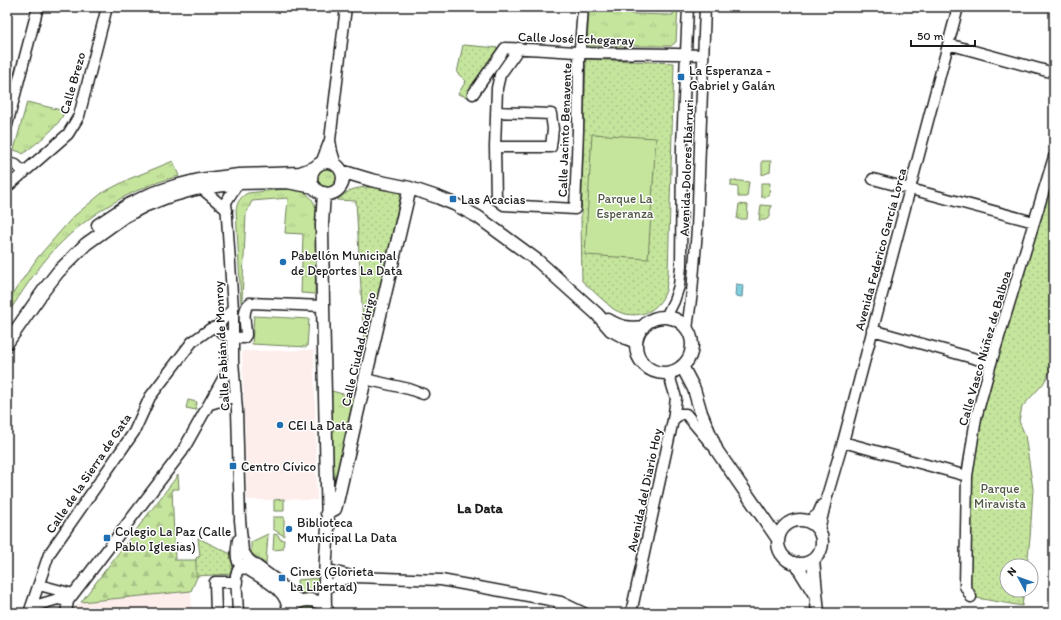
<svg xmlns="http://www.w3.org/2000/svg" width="1061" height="620" viewBox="0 0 1061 620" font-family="Itim,sans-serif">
<defs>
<pattern id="grass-tufts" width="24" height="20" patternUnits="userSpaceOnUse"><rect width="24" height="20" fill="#c5e59d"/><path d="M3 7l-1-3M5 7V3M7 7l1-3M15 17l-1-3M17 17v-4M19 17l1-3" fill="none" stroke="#a9c487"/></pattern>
<pattern id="forest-firs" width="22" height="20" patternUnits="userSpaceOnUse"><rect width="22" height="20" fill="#c5e59d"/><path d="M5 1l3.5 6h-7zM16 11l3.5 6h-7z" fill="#a9c487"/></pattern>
<pattern id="park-dots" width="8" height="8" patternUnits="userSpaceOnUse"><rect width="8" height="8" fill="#c5e59d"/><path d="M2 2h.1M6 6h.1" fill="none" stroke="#a9c487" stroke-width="1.8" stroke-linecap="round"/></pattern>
<pattern id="water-ripples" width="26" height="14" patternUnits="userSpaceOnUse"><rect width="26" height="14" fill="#81cee0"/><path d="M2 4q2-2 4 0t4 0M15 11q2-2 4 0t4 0" fill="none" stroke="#6fb0c0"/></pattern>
</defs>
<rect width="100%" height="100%" fill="#fff"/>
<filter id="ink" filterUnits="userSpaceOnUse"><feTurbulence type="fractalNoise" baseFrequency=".025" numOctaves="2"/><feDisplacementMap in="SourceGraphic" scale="8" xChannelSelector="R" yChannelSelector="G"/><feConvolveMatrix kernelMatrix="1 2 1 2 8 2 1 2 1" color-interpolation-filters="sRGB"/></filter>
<g filter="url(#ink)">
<path fill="#fdeeec" d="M 314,350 L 317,500 L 300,500 L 295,499 L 274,500 L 247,500 L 242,351 Z
M 191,591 L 192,613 L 74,613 L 75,606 L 81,602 Z"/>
<path fill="url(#grass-tufts)" stroke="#70805c" d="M 589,7 L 631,7 L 631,14 L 673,15 L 673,7 L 678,7 L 676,42 L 671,46 L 587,46 Z
M 27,102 L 65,111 C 58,129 37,142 23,154 L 20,152 L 14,150 Z
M 173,161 L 179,176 C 130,189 91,212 56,248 C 37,268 22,292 7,315 L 7,302 L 38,257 L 73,217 L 102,193 L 129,179 Z
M 762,161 L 771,161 L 770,172 L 762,175 Z
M314 177a13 13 0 1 1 26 0a13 13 0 1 1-26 0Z
M 731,180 L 749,182 L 747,197 L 738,197 L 738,187 L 731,186 Z
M 761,183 L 770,183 L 769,194 L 765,197 L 761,197 Z
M 284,189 C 302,189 310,192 317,209 L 315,294 L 301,293 L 303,234 L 285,233 L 288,198 L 252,201 L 250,205 L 246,214 L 242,300 L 241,303 L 236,210 C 237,202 241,196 248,193 Z
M 739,204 L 748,205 L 747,219 L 737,219 Z
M 761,205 L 772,206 L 770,210 L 770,217 L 765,220 L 759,220 Z
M 328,390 L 354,397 L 332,494 Z
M 188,400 L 197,402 L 196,410 L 186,408 Z
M 284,499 L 284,511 L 274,511 L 274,500 Z
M 273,517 L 284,517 L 284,536 L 273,529 Z
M 268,534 L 266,564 L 251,553 L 251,542 Z
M 274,534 L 278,535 L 280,539 L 284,540 L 283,549 L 273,550 Z
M 319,578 C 319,590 315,594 303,594 L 298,589 L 297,580 Z
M 312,604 L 323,613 L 292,613 L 295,609 Z"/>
<path fill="url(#forest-firs)" stroke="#70805c" d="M 178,475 L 179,489 L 172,489 L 175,560 L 196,560 L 198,575 L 191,591 L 81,602 Z"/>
<path fill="url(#park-dots)" stroke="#70805c" d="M 463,45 L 499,48 L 467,97 L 458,94 L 466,81 L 457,73 Z
M 586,59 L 674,63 L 668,274 C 667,279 667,285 666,290 C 659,313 635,321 615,310 C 611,308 607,303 603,300 C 596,294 589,287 582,281 L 581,219 Z
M 1054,157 L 1054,365 L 1043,384 L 1022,407 L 1019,421 L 1025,435 L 1033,489 L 1030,538 L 1027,566 L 1007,566 L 1007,590 L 1024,590 L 1022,606 L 971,597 L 965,586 L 967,476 L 976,418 Z
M 370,187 L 401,193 L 365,358 L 356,201 L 337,200 C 350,189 353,188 370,187 Z
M 198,538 L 233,555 L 232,574 L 196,576 L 196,558 L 200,556 Z"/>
<path fill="#c5e59d" stroke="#70805c" d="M 592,134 L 656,138 L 648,259 L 585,255 Z
M 254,316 L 309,319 L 307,347 L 252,344 Z"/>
<path fill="url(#water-ripples)" stroke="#598792" d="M 736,284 L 743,285 L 742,297 L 735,296 Z"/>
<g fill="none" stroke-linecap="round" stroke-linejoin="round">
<defs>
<path id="minor" d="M 948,44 L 1054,73
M 519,48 L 500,75 L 497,88 L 495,147 L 496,199 L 504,205 L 575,209 L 578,130 L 579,61 L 583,7
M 473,94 L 505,48 C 533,49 562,51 590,53 C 628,54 665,53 703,55
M 7,125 L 38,7
M 495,147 L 551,147 L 553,129 L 551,114 L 496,112
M 7,163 L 16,165 L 24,173
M 321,163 L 330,140
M 336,165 L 332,152 L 330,140 L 346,7
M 239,177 L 238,183 L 226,202 L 233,309 L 233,361 L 237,410 L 240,520 L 243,551 L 249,560 L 275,579 L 293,596 L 302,601
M 873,179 L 1034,222
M 7,187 L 68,134 L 79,116 L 107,7
M 201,188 L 227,210
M 233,309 C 229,313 223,318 220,324 C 214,336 236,338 244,338 L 246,335 C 246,325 241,310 250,303 L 323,306
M 666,317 L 674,301 L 679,286 L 681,266 L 682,146 L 688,7
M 687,329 L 692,292 L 697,230 L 705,7
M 872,330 L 991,363
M 365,379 L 409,389 L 423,394
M 210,404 L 230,398 L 236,394
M 673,420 L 680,414 L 686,414 L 712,445
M 843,442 L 967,476
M 808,522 L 818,514 L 822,505
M 819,530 L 827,496 L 843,442 L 958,7
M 238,540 C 237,547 235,555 238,562 C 241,566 246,569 250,571 C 266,581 288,591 288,612
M 325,569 L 355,577 L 441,580 L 561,602 L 584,613
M 39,585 L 73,594
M 324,590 L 338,581 L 353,577
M 971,597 L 965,586 L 967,476 L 976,418 L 991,363 L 1054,157
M 31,607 L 58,599 L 68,601
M 29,613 L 49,554 L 134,432 L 150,397 L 192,342 L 210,329 L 219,326
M 66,613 L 68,601 L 182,452 L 233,361
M 216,613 L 215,582 L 237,582
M 238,613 L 236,575 L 238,570 L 241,568 L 246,569
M 559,613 L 561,602
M 631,613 L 673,420 L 676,398 L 668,372"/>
<path id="major" d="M311 178a16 16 0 1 1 32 0a16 16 0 1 1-32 0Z
M 341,171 L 371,180 L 410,188 L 437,197 L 454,204 L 478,217 L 538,261 L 597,314 L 611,330 L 626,338 L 636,342
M 324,193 L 322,224 L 323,306 L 328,528 C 326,554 324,581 325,607
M 98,225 L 128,205 L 151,194 L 175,186 L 199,180 L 239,175 L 300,173 L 314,168
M636 345a28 28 0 1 1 56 0a28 28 0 1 1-56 0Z
M 608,320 C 620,327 628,329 643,327
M 7,343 L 44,290 L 58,272 L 86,244 L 125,216 L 144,206 L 167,197 L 195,189 L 238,183 L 287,182 L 314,187
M 682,366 L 694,389 L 701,413 L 717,451 L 778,539
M 327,513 L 335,509 L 337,502 L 365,379 L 410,188
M778 542a22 22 0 1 1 44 0a22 22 0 1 1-44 0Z
M 813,560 L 818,613
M 796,564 L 814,593
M 288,613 C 297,596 318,596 328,612"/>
</defs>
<use href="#minor" stroke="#1c1c1c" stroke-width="13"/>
<use href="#major" stroke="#1c1c1c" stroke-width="15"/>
<use href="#minor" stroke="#fff" stroke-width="10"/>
<use href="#major" stroke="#fff" stroke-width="12"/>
</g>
</g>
<g fill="#1f6fb2" stroke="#fff" stroke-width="1.5">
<rect x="677" y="73" width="8" height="8" rx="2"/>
<rect x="449" y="195" width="8" height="8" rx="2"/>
<circle cx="283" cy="262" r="4"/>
<circle cx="280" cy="425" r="4"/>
<rect x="229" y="462" width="8" height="8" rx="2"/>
<circle cx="289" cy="529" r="4"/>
<rect x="103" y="534" width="8" height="8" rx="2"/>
<rect x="278" y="574" width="8" height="8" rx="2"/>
</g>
<g text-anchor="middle" stroke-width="3" stroke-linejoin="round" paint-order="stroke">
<g font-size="13" fill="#1c1c1c" stroke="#fff">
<text transform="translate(576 38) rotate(2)" y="5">Calle José Echegaray</text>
<text transform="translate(72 83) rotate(-74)" y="5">Calle Brezo</text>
<text transform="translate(564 130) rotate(-88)" y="5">Calle Jacinto Benavente</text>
<text transform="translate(686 168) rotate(-88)" y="5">Avenida Dolores Ibárruri</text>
<text transform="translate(880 249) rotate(-75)" y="5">Avenida Federico García Lorca</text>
<text transform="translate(221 346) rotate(-93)" y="5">Calle Fabián de Monroy</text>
<text transform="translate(984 348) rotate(-74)" y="5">Calle Vasco Núñez de Balboa</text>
<text transform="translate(358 349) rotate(-77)" y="5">Calle Ciudad Rodrigo</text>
<text transform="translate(88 473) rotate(-56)" y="5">Calle de la Sierra de Gata</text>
<text transform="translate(644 490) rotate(-78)" y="5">Avenida del Diario Hoy</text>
</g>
<g font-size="13" fill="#1c1c1c" stroke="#fff" text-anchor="start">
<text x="689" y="75">La Esperanza -<tspan x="689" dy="15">Gabriel y Galán</tspan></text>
<text x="461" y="204">Las Acacias</text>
<text x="291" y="260">Pabellón Municipal<tspan x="291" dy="15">de Deportes La Data</tspan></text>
<text x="288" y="430">CEI La Data</text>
<text x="241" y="471">Centro Cívico</text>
<text x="297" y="527">Biblioteca<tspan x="297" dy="15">Municipal La Data</tspan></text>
<text x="115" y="536">Colegio La Paz (Calle<tspan x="115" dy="15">Pablo Iglesias)</tspan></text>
<text x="290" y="576">Cines (Glorieta<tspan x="290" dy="15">La Libertad)</tspan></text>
</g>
<g font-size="13" fill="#4f5843" stroke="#fff">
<text x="625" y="203">Parque La<tspan x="625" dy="15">Esperanza</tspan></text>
<text x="1000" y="493">Parque<tspan x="1000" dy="15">Miravista</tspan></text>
</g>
<g font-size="14" font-weight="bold" fill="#1c1c1c" stroke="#fff">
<text x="480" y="513">La Data</text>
</g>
</g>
<rect width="1061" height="620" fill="none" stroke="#fff" stroke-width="24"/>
<rect x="12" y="12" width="1037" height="596" fill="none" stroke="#1c1c1c" stroke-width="1.5" filter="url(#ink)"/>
<g transform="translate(1019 578) rotate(311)"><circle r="19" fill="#ffffff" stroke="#a4a4a4"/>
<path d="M0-3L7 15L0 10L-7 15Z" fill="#1f6fb2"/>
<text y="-6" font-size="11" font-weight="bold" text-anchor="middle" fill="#1c1c1c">N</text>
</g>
<path d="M911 40v6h64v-6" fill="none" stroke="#1c1c1c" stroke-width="2"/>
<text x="917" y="40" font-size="12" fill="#1c1c1c" stroke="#ffffff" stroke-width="3" paint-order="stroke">50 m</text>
</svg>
